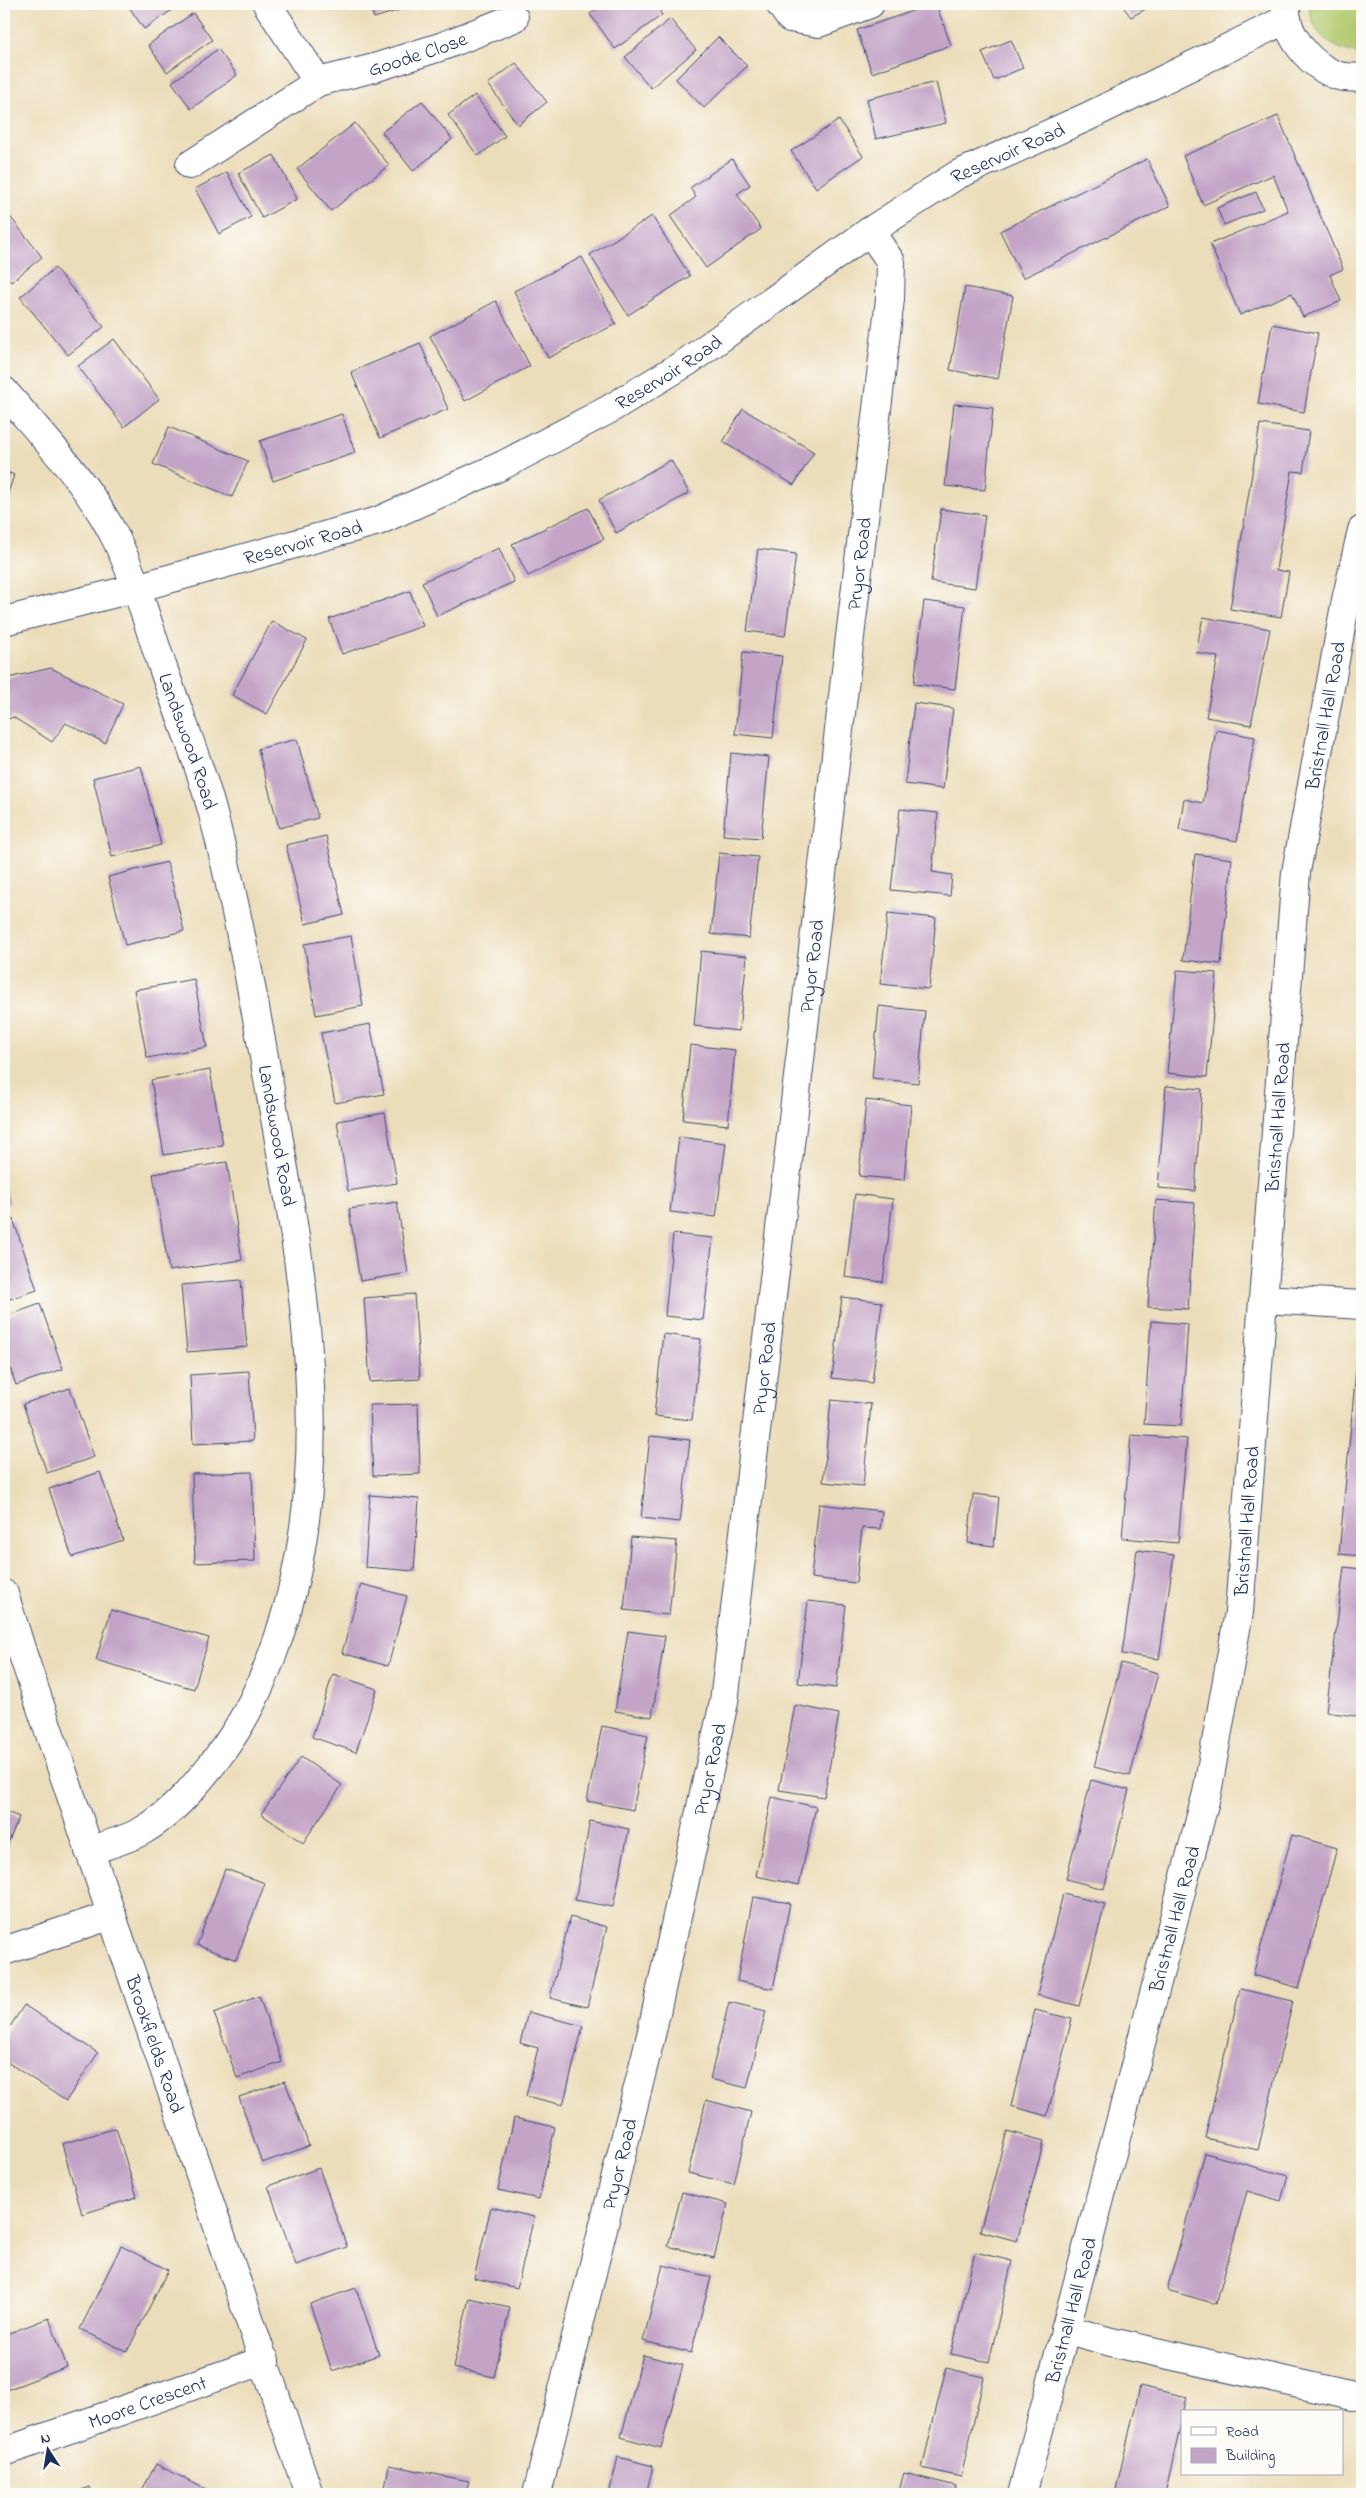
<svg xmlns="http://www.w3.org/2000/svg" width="1366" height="2498" viewBox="0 0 1366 2498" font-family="'Indie Flower',sans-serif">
<rect width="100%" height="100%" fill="#fdfcf7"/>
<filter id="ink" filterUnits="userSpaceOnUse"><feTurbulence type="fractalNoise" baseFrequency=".02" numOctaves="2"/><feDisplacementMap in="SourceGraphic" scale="10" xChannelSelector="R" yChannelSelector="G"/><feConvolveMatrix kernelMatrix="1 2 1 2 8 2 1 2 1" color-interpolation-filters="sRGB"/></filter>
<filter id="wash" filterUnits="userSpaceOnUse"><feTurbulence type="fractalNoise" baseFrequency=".0096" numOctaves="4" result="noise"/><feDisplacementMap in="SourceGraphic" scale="20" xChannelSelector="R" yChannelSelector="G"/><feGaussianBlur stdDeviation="1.12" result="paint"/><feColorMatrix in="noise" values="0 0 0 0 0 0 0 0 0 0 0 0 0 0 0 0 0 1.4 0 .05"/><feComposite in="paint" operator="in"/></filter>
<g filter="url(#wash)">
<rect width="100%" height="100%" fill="#ecddba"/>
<path fill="#b2ca6f" stroke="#667c66" d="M 1309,4 L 1362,4 L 1362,54 C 1333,50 1311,35 1309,4 Z"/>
<g id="blocks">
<path fill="#c3a4c7" d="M 127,4 L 181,4 L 144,29 Z
M 369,4 L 419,4 L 374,18 Z
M 605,4 L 655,4 L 662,15 L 615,49 L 590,14 Z
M 933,4 L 936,4 L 951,45 L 872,73 L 857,30 Z
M 1121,4 L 1155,4 L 1131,17 Z
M 193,13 L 212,40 L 167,72 L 148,45 Z
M 670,19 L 696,50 L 651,88 L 625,57 Z
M 718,37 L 747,66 L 704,108 L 676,79 Z
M 1011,40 L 1023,68 L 994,80 L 982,52 Z
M 218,49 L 237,75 L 191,109 L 172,82 Z
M 516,63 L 547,102 L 518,125 L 488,84 Z
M 936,82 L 946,123 L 876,139 L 867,99 Z
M 475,95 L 505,136 L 478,156 L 448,115 Z
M 422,101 L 452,139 L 413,171 L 382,132 Z
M 1278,116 L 1343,269 L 1330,275 L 1341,301 L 1303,317 L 1292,293 L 1240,315 L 1210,244 L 1288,211 L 1273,175 L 1203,205 L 1183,156 Z
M 839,120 L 863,156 L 816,188 L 791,151 Z
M 355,123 L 389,165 L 331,211 L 297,169 Z
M 274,155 L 297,199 L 262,218 L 238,173 Z
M 732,159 L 750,185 L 737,194 L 761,229 L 706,268 L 670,216 L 696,197 L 690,188 Z
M 1147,159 L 1170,206 L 1023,278 L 1000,231 Z
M 227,172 L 251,217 L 219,234 L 195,189 Z
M 1256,192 L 1263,209 L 1224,225 L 1217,208 Z
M 4,209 L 42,257 L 11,282 L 4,272 Z
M 652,216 L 690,276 L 628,315 L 590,255 Z
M 582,257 L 616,324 L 548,358 L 514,291 Z
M 55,268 L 104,327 L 68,355 L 20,297 Z
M 965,287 L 1013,296 L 998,379 L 950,370 Z
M 496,301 L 530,366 L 465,401 L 430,336 Z
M 1272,324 L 1318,333 L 1304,412 L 1258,404 Z
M 114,339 L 159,399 L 124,427 L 78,366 Z
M 420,343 L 448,409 L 380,438 L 351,372 Z
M 954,404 L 993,408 L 985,490 L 945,486 Z
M 743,409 L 814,452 L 794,485 L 723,442 Z
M 342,414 L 355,453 L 273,481 L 260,441 Z
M 1260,424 L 1309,431 L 1303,472 L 1292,471 L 1276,570 L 1289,572 L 1281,617 L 1230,609 Z
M 169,427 L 248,461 L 232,497 L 153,464 Z
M 671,460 L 689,493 L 616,533 L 599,500 Z
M 4,471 L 14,475 L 4,505 Z
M 588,508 L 604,539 L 528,576 L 512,544 Z
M 941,509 L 985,515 L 975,588 L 931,582 Z
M 499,548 L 514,582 L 437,616 L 422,582 Z
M 758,549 L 796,554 L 785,636 L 747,631 Z
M 410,591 L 423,626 L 342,654 L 329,619 Z
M 924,601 L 965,606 L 955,689 L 914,684 Z
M 1203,617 L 1270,629 L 1251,725 L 1206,717 L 1218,657 L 1196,652 Z
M 272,621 L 307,640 L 267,714 L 232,695 Z
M 743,652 L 782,656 L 773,738 L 735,734 Z
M 51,668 L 123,704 L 105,743 L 66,723 L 52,742 L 13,717 L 4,721 L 4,679 Z
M 914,703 L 953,708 L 943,789 L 905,784 Z
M 1216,730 L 1255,737 L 1237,841 L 1179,830 L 1184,799 L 1203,803 Z
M 297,739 L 318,818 L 279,828 L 258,749 Z
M 731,753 L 769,757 L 761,838 L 723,835 Z
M 141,766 L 161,845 L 112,857 L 93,778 Z
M 900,809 L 938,813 L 932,872 L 952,875 L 950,896 L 891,890 Z
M 326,836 L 344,915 L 305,924 L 286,845 Z
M 719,853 L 758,857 L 749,938 L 711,934 Z
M 1195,854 L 1232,859 L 1221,964 L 1183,960 Z
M 167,862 L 184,931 L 125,945 L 108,877 Z
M 888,913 L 936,918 L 929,989 L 880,984 Z
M 351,936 L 363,1006 L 316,1015 L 304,944 Z
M 701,951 L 747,956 L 739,1031 L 694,1026 Z
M 1177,970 L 1217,973 L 1207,1077 L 1167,1073 Z
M 194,979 L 207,1047 L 147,1058 L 134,990 Z
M 879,1006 L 925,1011 L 918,1083 L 872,1078 Z
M 370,1024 L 384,1094 L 335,1103 L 321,1033 Z
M 690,1045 L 735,1050 L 728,1125 L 683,1120 Z
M 210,1070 L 223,1145 L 164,1155 L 151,1080 Z
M 1166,1086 L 1202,1089 L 1195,1191 L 1158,1188 Z
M 866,1100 L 911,1105 L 904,1180 L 859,1176 Z
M 385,1113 L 397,1183 L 348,1191 L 337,1121 Z
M 679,1137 L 726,1143 L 716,1217 L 670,1212 Z
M 227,1162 L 242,1260 L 169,1271 L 153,1174 Z
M 4,1185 L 10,1203 L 4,1205 Z
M 855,1194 L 893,1199 L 883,1282 L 845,1277 Z
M 1156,1200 L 1195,1203 L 1188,1309 L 1148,1307 Z
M 397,1202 L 408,1273 L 360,1281 L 349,1209 Z
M 13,1219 L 37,1290 L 4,1301 L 4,1222 Z
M 673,1234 L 713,1238 L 703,1320 L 665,1316 Z
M 241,1280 L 247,1347 L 187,1352 L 181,1285 Z
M 414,1294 L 420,1379 L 370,1382 L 364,1298 Z
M 842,1297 L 882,1302 L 872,1383 L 832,1378 Z
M 40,1304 L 63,1369 L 16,1385 L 4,1351 L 4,1317 Z
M 1151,1321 L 1188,1324 L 1181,1426 L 1144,1424 Z
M 1360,1327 L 1362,1327 L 1362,1556 L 1339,1554 Z
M 663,1334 L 701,1339 L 692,1420 L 654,1416 Z
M 249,1371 L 253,1441 L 193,1444 L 190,1375 Z
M 70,1388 L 94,1457 L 47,1473 L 23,1404 Z
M 831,1400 L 871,1404 L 863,1486 L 823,1482 Z
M 418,1404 L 420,1474 L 373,1476 L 370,1405 Z
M 1131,1435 L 1187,1439 L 1178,1543 L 1122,1538 Z
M 650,1436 L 690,1440 L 680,1522 L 641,1518 Z
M 100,1472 L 123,1540 L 72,1557 L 49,1489 Z
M 252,1472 L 255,1561 L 195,1563 L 192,1474 Z
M 973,1494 L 999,1497 L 994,1546 L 968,1543 Z
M 370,1495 L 419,1499 L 414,1571 L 365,1567 Z
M 819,1504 L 882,1511 L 880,1529 L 862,1528 L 856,1583 L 811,1578 Z
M 631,1537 L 677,1541 L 669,1615 L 624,1610 Z
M 1137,1550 L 1174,1555 L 1159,1659 L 1122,1654 Z
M 1344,1567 L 1362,1569 L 1362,1717 L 1326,1712 Z
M 361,1584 L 407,1596 L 388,1666 L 342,1653 Z
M 808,1601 L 846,1605 L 836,1688 L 798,1683 Z
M 111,1610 L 209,1638 L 194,1689 L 96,1660 Z
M 628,1631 L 665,1636 L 652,1717 L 615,1711 Z
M 1121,1663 L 1158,1673 L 1130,1776 L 1094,1767 Z
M 333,1674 L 377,1689 L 356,1752 L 312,1737 Z
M 795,1705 L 839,1714 L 824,1797 L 779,1790 Z
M 602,1726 L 648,1735 L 633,1810 L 587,1801 Z
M 301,1757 L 342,1785 L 303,1843 L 261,1814 Z
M 1091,1780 L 1129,1790 L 1104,1889 L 1066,1879 Z
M 772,1797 L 816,1807 L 799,1885 L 756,1876 Z
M 4,1811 L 19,1817 L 4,1853 Z
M 590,1821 L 629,1829 L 613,1907 L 575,1900 Z
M 1292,1835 L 1337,1848 L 1299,1988 L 1253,1975 Z
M 225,1869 L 265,1883 L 236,1960 L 197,1945 Z
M 1063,1894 L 1105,1904 L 1079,2006 L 1037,1995 Z
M 753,1897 L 790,1903 L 773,1989 L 737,1981 Z
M 570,1917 L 607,1927 L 587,2007 L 550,1998 Z
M 1240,1989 L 1293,2001 L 1258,2150 L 1205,2138 Z
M 259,1996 L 282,2062 L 237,2078 L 214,2013 Z
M 729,2002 L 766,2011 L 747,2088 L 710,2079 Z
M 24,2005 L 98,2053 L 66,2101 L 4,2060 L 4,2036 Z
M 1035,2010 L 1072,2019 L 1047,2116 L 1011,2106 Z
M 528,2012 L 583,2026 L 563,2105 L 526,2096 L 538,2048 L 520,2043 Z
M 285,2081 L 309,2146 L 262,2163 L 239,2097 Z
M 706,2100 L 751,2112 L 734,2184 L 688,2173 Z
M 514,2118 L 555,2127 L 539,2199 L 498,2190 Z
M 116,2128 L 137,2197 L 82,2214 L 62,2144 Z
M 1007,2131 L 1044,2141 L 1017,2241 L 980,2231 Z
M 1205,2153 L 1288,2176 L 1281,2201 L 1247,2191 L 1216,2304 L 1167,2290 Z
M 319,2168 L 347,2247 L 296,2265 L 268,2186 Z
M 682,2192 L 728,2204 L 714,2258 L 668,2246 Z
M 491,2207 L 534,2217 L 517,2288 L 474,2278 Z
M 121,2246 L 168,2270 L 127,2352 L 80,2329 Z
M 975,2252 L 1012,2261 L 989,2362 L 951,2354 Z
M 663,2265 L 711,2277 L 691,2353 L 643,2341 Z
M 356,2288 L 379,2355 L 332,2371 L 310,2304 Z
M 469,2298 L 510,2307 L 494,2377 L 453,2368 Z
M 49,2318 L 67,2367 L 4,2391 L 4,2335 Z
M 643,2355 L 683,2365 L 661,2448 L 621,2437 Z
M 946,2368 L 984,2377 L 961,2477 L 922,2468 Z
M 1140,2386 L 1187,2397 L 1165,2494 L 1115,2494 Z
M 618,2457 L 653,2466 L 646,2494 L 609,2494 Z
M 156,2464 L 215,2494 L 140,2494 Z
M 389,2465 L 469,2481 L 466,2494 L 384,2494 Z
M 904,2473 L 956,2486 L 954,2494 L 898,2494 Z
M 90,2487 L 92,2494 L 70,2494 Z"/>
</g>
</g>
<g filter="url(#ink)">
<use href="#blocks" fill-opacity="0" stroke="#3a496c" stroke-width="1"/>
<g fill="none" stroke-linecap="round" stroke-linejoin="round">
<defs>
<g id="minor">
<path d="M 267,4 L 318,82"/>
<path d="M 780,4 L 790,18 L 819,23 L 870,4"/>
<path id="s1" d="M 190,165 L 318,82 L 374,68 L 443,46 L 514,18"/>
<path id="s2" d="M 4,391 C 43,437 89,484 116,539 C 136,580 148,625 163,668 C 180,717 200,764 213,814 C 235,898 251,983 266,1068 C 299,1252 341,1454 279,1636 C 264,1680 246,1721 217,1758 C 196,1785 172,1814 142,1831 C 126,1840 106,1845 89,1851"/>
<path id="s3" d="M 4,621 L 136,588 L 378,521 L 503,465 L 608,410 L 687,362 L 870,231 L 957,175 L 1089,116 L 1287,19"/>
<path d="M 1264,1299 L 1362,1305"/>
<path id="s4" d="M 4,1594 L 24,1658 L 309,2494"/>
<path d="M 4,1951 L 112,1915"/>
<path d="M 1065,2329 L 1111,2342 L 1353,2396"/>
<path id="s5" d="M 4,2452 L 265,2360"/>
<path id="s6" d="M 537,2494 L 651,2035 L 724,1702 L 890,299 L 891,262 L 870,231"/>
<path id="s7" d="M 1022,2494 L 1207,1793 L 1239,1612 L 1296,872 L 1346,600 L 1362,530"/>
</g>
<path id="major" d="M 1286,4 C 1283,34 1311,67 1339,76 C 1346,78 1355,77 1362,78"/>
</defs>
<use href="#minor" stroke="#3a496c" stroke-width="30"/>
<use href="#major" stroke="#3a496c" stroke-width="30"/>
<use href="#minor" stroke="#fff" stroke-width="28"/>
<use href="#major" stroke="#fff" stroke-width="28"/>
</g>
</g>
<g text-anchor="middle" stroke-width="4.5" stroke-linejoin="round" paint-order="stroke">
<g font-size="20" fill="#1b2f5e" stroke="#fdfcf7">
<text dy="7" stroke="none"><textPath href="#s1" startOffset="256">Goode Close</textPath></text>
<text dy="7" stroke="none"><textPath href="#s3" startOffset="1119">Reservoir Road</textPath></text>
<text dy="7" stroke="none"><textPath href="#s3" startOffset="714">Reservoir Road</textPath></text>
<text dy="7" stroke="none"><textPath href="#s3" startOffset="309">Reservoir Road</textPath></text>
<text dy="7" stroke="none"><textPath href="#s6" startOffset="1960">Pryor Road</textPath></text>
<text dy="7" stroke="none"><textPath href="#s7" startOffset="1810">Bristnall Hall Road</textPath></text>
<text dy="7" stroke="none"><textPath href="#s2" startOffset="401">Landswood Road</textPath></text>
<text dy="7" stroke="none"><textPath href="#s6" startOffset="1555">Pryor Road</textPath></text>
<text dy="7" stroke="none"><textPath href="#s7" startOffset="1405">Bristnall Hall Road</textPath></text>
<text dy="7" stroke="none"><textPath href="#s2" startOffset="806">Landswood Road</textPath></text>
<text dy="7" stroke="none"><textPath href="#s6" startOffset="1150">Pryor Road</textPath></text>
<text dy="7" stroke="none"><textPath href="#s7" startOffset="1000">Bristnall Hall Road</textPath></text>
<text dy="7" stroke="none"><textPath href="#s6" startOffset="745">Pryor Road</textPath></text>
<text dy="7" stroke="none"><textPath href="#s7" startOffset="595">Bristnall Hall Road</textPath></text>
<text dy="7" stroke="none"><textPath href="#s4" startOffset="475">Brookfields Road</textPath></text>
<text dy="7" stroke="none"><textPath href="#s6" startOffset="340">Pryor Road</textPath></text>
<text dy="7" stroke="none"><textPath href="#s7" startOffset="190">Bristnall Hall Road</textPath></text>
<text dy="7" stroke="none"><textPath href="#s5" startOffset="152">Moore Crescent</textPath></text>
</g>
</g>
<rect width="1366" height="2498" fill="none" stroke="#fdfcf7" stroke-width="20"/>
<rect x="1181" y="2410" width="162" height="65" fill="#fdfcf7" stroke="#a3aaba"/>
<rect x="1191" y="2427" width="25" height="8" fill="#ffffff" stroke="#a3aaba"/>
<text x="1226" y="2436" font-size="15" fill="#1b2f5e">Road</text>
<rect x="1191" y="2448" width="25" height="15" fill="#c3a4c7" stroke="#a3aaba"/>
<text x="1226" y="2460" font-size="15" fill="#1b2f5e">Building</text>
<g transform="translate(48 2450) rotate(348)" stroke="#fdfcf7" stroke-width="4" paint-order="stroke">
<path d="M0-4L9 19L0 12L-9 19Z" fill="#1b2f5e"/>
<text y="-8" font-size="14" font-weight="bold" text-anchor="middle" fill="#1b2f5e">N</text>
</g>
</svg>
